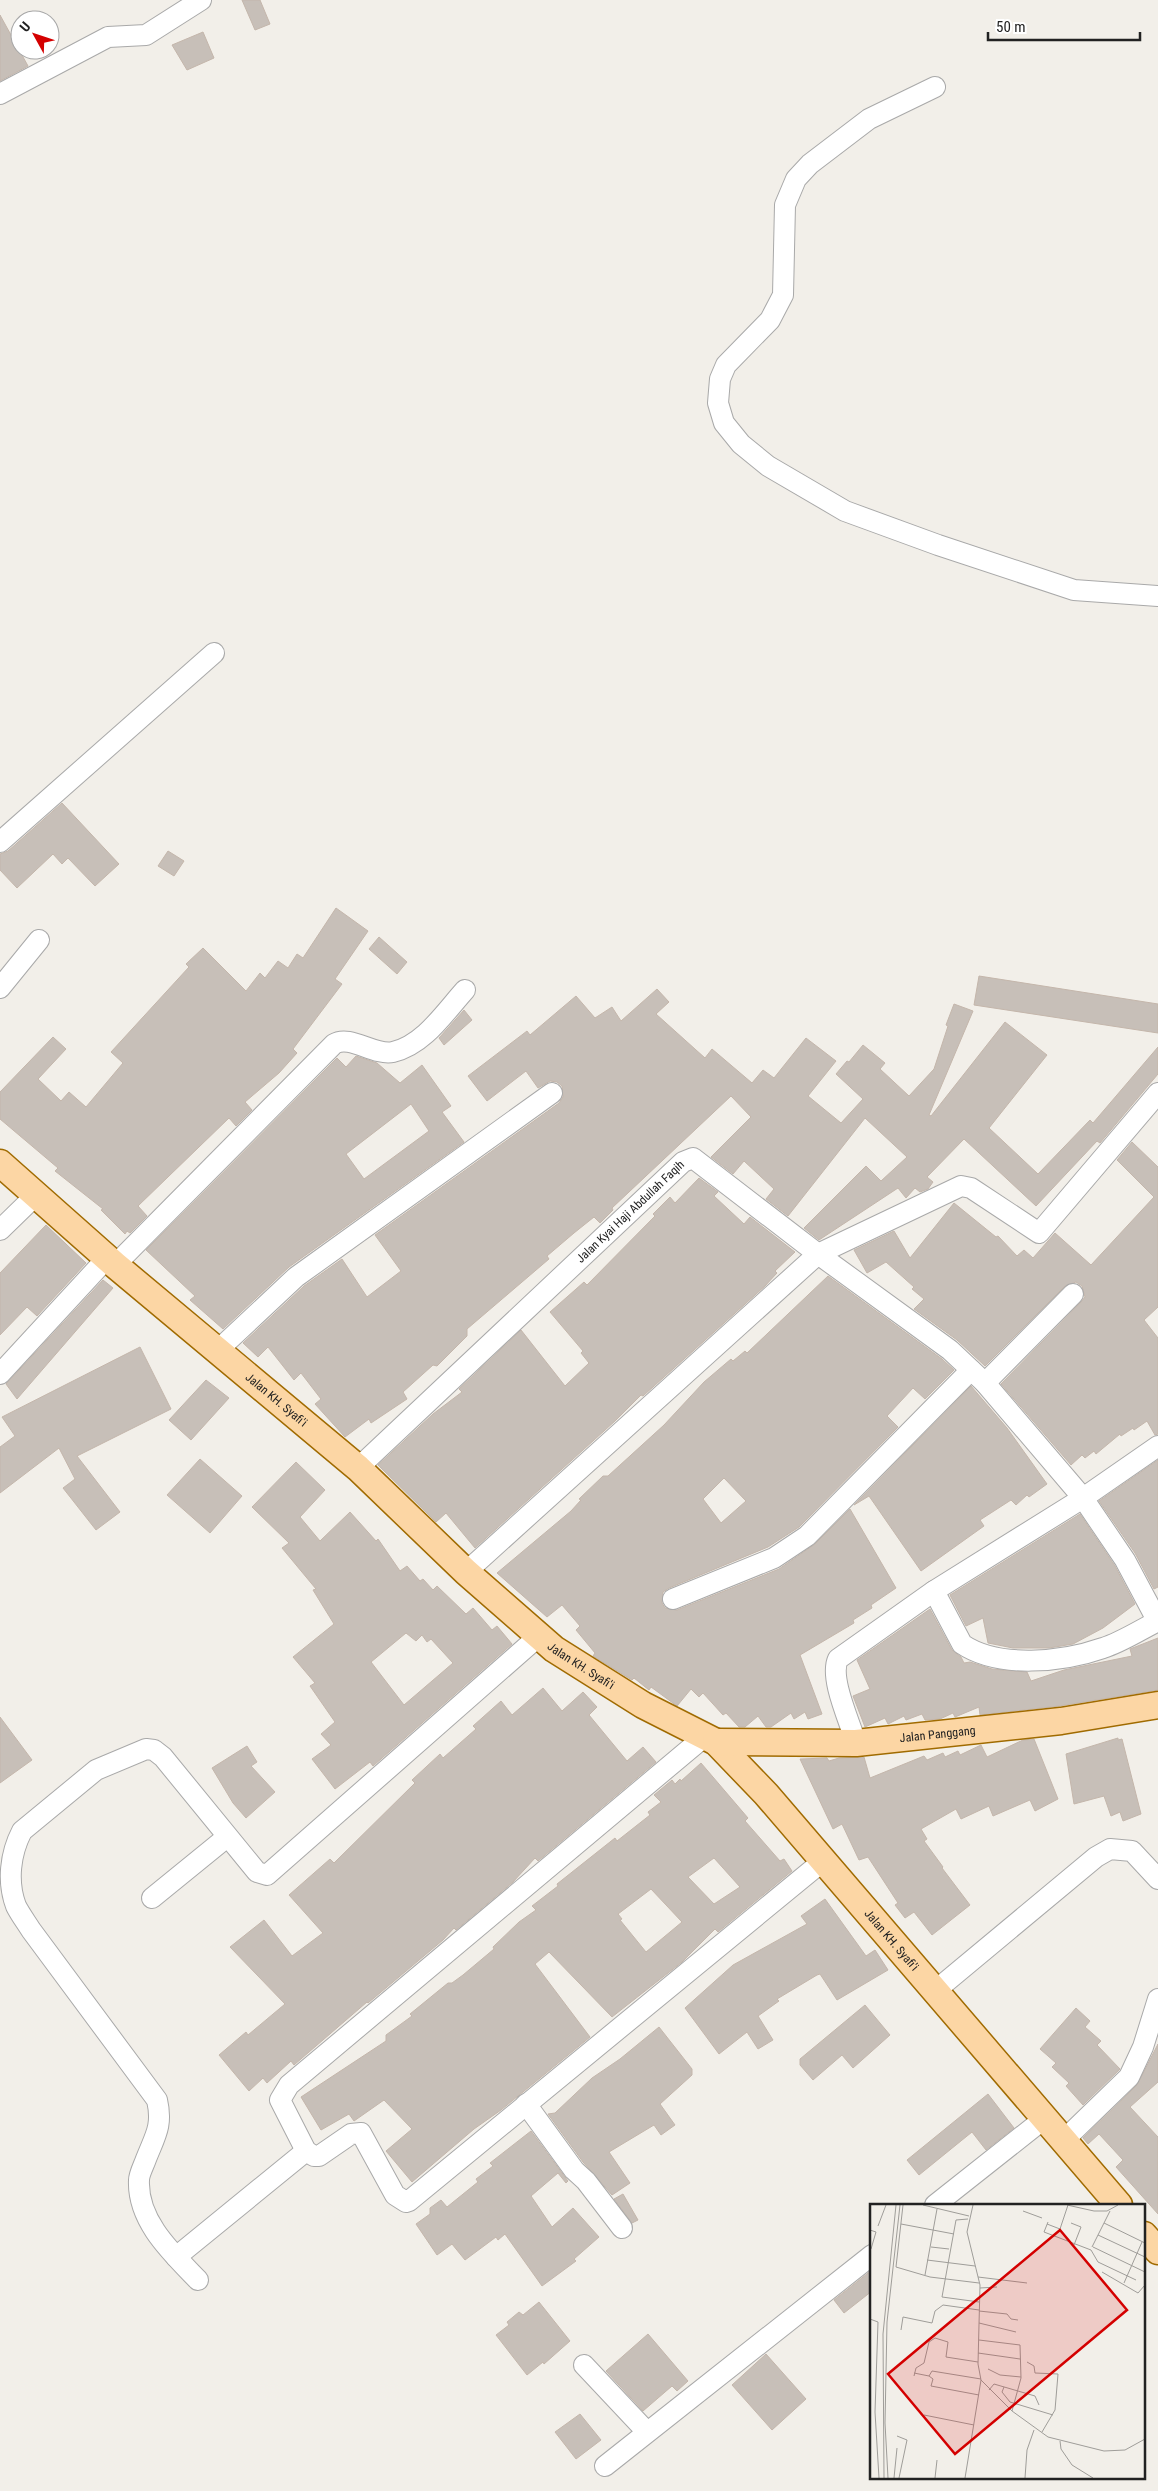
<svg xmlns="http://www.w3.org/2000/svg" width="1158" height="2491" viewBox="0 0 1158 2491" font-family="'Roboto Condensed',sans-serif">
<rect width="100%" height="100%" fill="#f2efe9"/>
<path fill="#c7bfb8" stroke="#c4b6ab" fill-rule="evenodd" d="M 242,0 L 260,0 L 270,24 L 255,30 Z
M 0,15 L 28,66 L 0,81 Z
M 203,32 L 214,58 L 187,70 L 172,45 Z
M 62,803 L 119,864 L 95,886 L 68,858 L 62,864 L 53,854 L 17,888 L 0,870 L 0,854 L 8,851 Z
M 168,851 L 184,861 L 174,876 L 158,866 Z
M 336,908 L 368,931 L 335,979 L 342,984 L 293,1049 L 297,1053 L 279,1073 L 245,1102 L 252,1110 L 236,1126 L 229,1118 L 138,1206 L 147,1216 L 130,1233 L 127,1231 L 125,1234 L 101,1210 L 103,1209 L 55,1171 L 58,1168 L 0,1119 L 0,1092 L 53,1037 L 66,1049 L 38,1079 L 61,1101 L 69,1092 L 86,1107 L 123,1063 L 111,1052 L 189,967 L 186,964 L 203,948 L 246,991 L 260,973 L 265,978 L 278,961 L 288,968 L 297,954 L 303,958 Z
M 379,937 L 407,962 L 397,974 L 369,949 Z
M 979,976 L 1158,1004 L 1158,1033 L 974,1005 Z
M 657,989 L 669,1002 L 656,1014 L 705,1058 L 712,1049 L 752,1083 L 763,1070 L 774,1078 L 806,1038 L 836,1061 L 808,1096 L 841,1123 L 863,1099 L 836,1074 L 847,1061 L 849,1062 L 863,1045 L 885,1063 L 880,1069 L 909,1096 L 934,1069 L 948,1026 L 946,1025 L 954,1004 L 973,1011 L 929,1115 L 931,1116 L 1005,1022 L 1047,1055 L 989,1128 L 1038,1174 L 1090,1120 L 1093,1123 L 1158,1047 L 1158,1074 L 1100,1143 L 1097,1141 L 1036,1206 L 964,1139 L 927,1177 L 933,1182 L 928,1189 L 920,1192 L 915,1188 L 906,1198 L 898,1188 L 819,1240 L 804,1228 L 866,1166 L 881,1181 L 907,1157 L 865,1118 L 788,1216 L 766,1199 L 774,1189 L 744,1161 L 733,1174 L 711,1157 L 751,1117 L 731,1096 L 612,1208 L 613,1210 L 600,1223 L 594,1217 L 574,1233 L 547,1256 L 549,1259 L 467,1329 L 467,1336 L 437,1366 L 433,1365 L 403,1392 L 407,1399 L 371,1423 L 369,1419 L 345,1437 L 315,1404 L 321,1399 L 301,1373 L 294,1380 L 268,1347 L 258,1357 L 243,1343 L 304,1286 L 342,1259 L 367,1297 L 401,1271 L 375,1235 L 559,1103 L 563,1097 L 562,1086 L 557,1082 L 550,1081 L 538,1088 L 526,1071 L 487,1101 L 468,1076 L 527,1031 L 530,1035 L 576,996 L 595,1018 L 612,1007 L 621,1021 Z
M 464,1010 L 472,1020 L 444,1045 L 439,1038 Z
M 356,1056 L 377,1063 L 400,1083 L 422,1065 L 451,1106 L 442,1112 L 464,1142 L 289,1267 L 223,1329 L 190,1300 L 195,1296 L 146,1250 L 337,1058 L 346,1067 ZM 411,1104 L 429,1131 L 364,1179 L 346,1154 Z
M 1132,1142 L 1158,1167 L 1158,1307 L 1144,1320 L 1158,1338 L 1158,1434 L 1155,1435 L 1147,1421 L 1134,1430 L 1133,1428 L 1121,1436 L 1120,1434 L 1096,1454 L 1094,1451 L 1085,1458 L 1082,1455 L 1071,1465 L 1001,1384 L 1081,1302 L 1085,1297 L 1082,1286 L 1076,1282 L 1065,1286 L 985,1366 L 957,1340 L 914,1309 L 924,1299 L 912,1289 L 914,1287 L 886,1262 L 867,1273 L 854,1250 L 894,1231 L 910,1258 L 954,1203 L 996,1237 L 998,1236 L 1017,1256 L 1024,1250 L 1033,1258 L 1055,1233 L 1091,1265 L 1154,1197 L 1117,1160 Z
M 699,1178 L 718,1192 L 714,1196 L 744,1224 L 750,1217 L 795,1252 L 775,1271 L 777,1273 L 765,1286 L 643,1396 L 641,1395 L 615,1421 L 475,1548 L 446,1513 L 436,1522 L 378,1465 L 433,1414 L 462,1392 L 459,1389 L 521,1330 L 565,1386 L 589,1363 L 581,1353 L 583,1351 L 550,1312 L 584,1282 L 587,1285 L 655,1216 L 653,1214 L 670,1197 L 675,1203 Z
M 46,1225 L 86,1263 L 37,1316 L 27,1307 L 0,1335 L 0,1273 Z
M 828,1276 L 942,1359 L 954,1370 L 925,1399 L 913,1388 L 887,1416 L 898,1427 L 799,1527 L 768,1547 L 669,1588 L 663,1592 L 662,1603 L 665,1608 L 677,1610 L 779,1569 L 815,1544 L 850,1509 L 896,1588 L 871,1605 L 872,1608 L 853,1620 L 854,1623 L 800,1655 L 822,1714 L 808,1719 L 805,1712 L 794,1719 L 791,1713 L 771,1727 L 766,1727 L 758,1716 L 745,1727 L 739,1727 L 726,1713 L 723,1715 L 703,1693 L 699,1697 L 691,1689 L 677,1706 L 651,1687 L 649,1690 L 634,1678 L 632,1680 L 593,1656 L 595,1653 L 576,1630 L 580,1626 L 562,1605 L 547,1617 L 497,1573 L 571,1511 L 581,1500 L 579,1499 L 603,1476 L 608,1476 L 664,1425 L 704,1382 L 731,1359 L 733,1361 L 745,1351 L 747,1353 ZM 724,1478 L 746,1501 L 721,1523 L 703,1499 Z
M 103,1280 L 113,1288 L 17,1399 L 6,1384 Z
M 140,1347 L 171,1409 L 77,1456 L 120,1512 L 96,1530 L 63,1488 L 75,1479 L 59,1448 L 0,1493 L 0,1447 L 15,1436 L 2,1417 Z
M 206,1380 L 229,1398 L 191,1440 L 169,1420 Z
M 971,1386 L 1007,1428 L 1047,1484 L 1029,1497 L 1027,1495 L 1016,1505 L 1011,1500 L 980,1520 L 984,1526 L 921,1571 L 869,1496 L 854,1505 Z
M 200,1459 L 242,1496 L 210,1533 L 167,1495 Z
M 1158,1460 L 1158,1587 L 1154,1589 L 1135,1553 L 1099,1501 Z
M 296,1462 L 325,1490 L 300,1517 L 320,1541 L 350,1512 L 376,1541 L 378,1539 L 400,1571 L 407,1566 L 420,1581 L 423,1579 L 433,1590 L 437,1586 L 466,1614 L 473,1608 L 492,1630 L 497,1626 L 512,1644 L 373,1766 L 370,1762 L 335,1789 L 312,1759 L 331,1745 L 321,1734 L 335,1722 L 310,1686 L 315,1683 L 293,1657 L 334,1624 L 313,1590 L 316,1589 L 282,1548 L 289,1543 L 252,1507 ZM 406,1633 L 416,1641 L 422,1635 L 427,1642 L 431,1639 L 453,1663 L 404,1705 L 371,1662 Z
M 1080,1514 L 1115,1566 L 1135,1604 L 1103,1628 L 1073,1644 L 1049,1648 L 1013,1648 L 988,1643 L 983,1618 L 966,1626 L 950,1595 Z
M 930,1609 L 952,1650 L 961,1657 L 964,1663 L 970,1662 L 992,1669 L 1027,1672 L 1031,1681 L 1064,1670 L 1132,1656 L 1130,1649 L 1158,1638 L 1158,1690 L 1059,1706 L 980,1715 L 979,1707 L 955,1717 L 953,1713 L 940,1719 L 925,1720 L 922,1714 L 906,1720 L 904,1716 L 888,1724 L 885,1718 L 865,1727 L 853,1696 L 870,1689 L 857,1660 Z
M 543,1688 L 562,1711 L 583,1692 L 597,1707 L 589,1715 L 627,1761 L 643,1747 L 656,1762 L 538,1861 L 535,1858 L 513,1882 L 456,1930 L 454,1928 L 443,1940 L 368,2003 L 367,2002 L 294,2065 L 291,2061 L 267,2083 L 263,2078 L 249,2091 L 219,2055 L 246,2032 L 248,2035 L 285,2004 L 230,1947 L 264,1920 L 292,1956 L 323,1933 L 289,1895 L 330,1859 L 334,1863 L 415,1783 L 412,1780 L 440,1754 L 443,1758 L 476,1729 L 473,1726 L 501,1701 L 512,1715 Z
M 0,1717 L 32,1760 L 0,1783 Z
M 1118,1738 L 1118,1740 L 1122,1739 L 1141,1814 L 1123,1821 L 1120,1812 L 1111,1816 L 1104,1796 L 1074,1804 L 1066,1754 Z
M 1034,1739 L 1058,1799 L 1035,1811 L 1030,1800 L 993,1816 L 989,1806 L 961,1819 L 956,1809 L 921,1829 L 927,1839 L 924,1841 L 943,1867 L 942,1868 L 970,1905 L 932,1935 L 914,1912 L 905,1918 L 895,1905 L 898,1903 L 868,1857 L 859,1860 L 842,1824 L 833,1829 L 800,1759 L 827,1758 L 829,1761 L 839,1758 L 864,1757 L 870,1778 L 924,1756 L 927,1760 L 943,1753 L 945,1757 L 958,1751 L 960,1755 L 981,1745 L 987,1757 L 1023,1740 Z
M 247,1746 L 257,1762 L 251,1766 L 275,1792 L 246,1818 L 233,1803 L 212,1768 Z
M 701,1763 L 748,1818 L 745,1821 L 780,1861 L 784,1859 L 792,1871 L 718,1932 L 715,1929 L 682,1962 L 612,2017 L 549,1952 L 535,1964 L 590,2037 L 501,2110 L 474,2129 L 412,2182 L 386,2151 L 412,2129 L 384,2100 L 354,2121 L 349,2114 L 321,2130 L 301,2097 L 386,2041 L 386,2035 L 412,2016 L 410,2014 L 448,1983 L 452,1983 L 463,1975 L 494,1949 L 493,1947 L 519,1922 L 536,1910 L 532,1906 L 558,1886 L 557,1884 L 615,1838 L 617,1841 L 650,1815 L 648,1812 L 661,1802 L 654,1795 L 672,1780 L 675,1784 L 680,1779 L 681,1781 ZM 714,1858 L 740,1887 L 714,1904 L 688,1877 ZM 651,1889 L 682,1922 L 646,1952 L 620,1920 L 622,1919 L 618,1914 Z
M 825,1899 L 866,1956 L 875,1950 L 888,1970 L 837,2000 L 820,1974 L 817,1975 L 777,1999 L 779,2001 L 758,2016 L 773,2040 L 758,2049 L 747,2032 L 719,2054 L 685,2008 L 733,1965 L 807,1924 L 801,1916 Z
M 865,2005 L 890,2035 L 853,2068 L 842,2055 L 813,2080 L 800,2065 L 800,2059 Z
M 1076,2008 L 1090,2021 L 1085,2027 L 1101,2041 L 1097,2045 L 1120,2069 L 1083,2105 L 1066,2086 L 1069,2083 L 1052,2067 L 1056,2063 L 1040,2049 Z
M 659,2027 L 692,2069 L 692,2075 L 660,2104 L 675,2125 L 661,2135 L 654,2125 L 609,2152 L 630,2183 L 612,2195 L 583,2162 L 548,2114 L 555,2113 L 592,2078 L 620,2059 Z
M 1158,2044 L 1158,2082 L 1130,2107 L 1158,2137 L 1158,2214 L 1116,2167 L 1123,2160 L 1099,2134 L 1088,2144 L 1083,2138 L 1137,2085 Z
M 988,2094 L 1014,2128 L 986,2150 L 972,2132 L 919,2175 L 907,2160 Z
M 531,2131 L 568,2181 L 566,2183 L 558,2173 L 531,2196 L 552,2227 L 573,2208 L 599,2237 L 574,2259 L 576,2261 L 542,2286 L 505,2234 L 498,2240 L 496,2237 L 465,2260 L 452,2244 L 437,2255 L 416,2224 L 430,2214 L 430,2208 L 441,2200 L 447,2207 L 478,2182 L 476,2179 L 493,2166 L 490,2163 Z
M 623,2194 L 638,2220 L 632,2223 L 614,2199 Z
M 872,2270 L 872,2291 L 844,2313 L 834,2300 Z
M 539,2302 L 570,2341 L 544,2364 L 543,2362 L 527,2375 L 496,2335 L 509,2325 L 507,2322 L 519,2312 L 523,2315 Z
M 648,2334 L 688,2381 L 677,2391 L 672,2386 L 643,2411 L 606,2371 Z
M 766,2354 L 806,2399 L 772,2430 L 732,2385 Z
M 580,2414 L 601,2440 L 576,2459 L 555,2432 Z"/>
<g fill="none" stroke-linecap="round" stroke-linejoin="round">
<defs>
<g id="minor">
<path d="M 935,87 L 869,119 L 810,164 L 796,179 L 785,205 L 783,295 L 770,320 L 726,365 L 720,379 L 718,403 L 724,423 L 741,444 L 768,466 L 845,511 L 938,545 L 1074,590 L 1158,596"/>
<path d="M 0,94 L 108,37 L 146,35 L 201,0"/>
<path d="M 0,842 L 214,653"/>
<path d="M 0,988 L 39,940"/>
<path d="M 0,1230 L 36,1195"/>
<path d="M 115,1265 L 334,1044 C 350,1034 374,1056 393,1052 C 424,1045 445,1012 465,990"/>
<path d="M 217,1351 L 296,1277 L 552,1093"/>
<path d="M 0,1374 L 107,1258"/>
<path d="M 985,1383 L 1073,1294"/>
<path id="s1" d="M 358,1468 L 683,1162 L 693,1158 L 818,1254 L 950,1350 L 985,1383 L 1083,1498 L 1125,1560 L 1158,1622"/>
<path d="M 466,1572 L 818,1254 L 961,1186 L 971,1188 L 1039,1233 L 1158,1093"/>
<path d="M 934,1591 L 962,1644 C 999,1669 1063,1662 1103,1648 C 1122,1642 1140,1630 1158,1621"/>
<path d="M 673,1599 L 774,1558 L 807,1536 L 971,1370"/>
<path d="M 704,1737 L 289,2085 L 280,2100 L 306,2151 L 314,2156 L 319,2156 L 351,2134 L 361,2133 L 395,2195 L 406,2202 L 409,2201 L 823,1861"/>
<path d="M 856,1743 C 850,1722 829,1678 838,1659 L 934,1591 L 1083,1498 L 1158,1446"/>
<path d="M 152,1898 L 227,1837"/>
<path d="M 935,1991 L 1096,1857 L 1110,1849 L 1132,1851 L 1158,1879"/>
<path d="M 526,2104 L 574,2170 L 586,2181 L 622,2228"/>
<path d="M 1064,2140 L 1129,2077 L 1143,2047 L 1158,1999"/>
<path d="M 935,2205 L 1045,2118"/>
<path d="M 176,2257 L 306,2151"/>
<path d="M 198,2280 C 172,2253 137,2221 139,2180 C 139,2174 144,2165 146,2159 C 155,2136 163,2126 157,2100 L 31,1930 C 26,1922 20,1914 16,1906 C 7,1882 10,1854 22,1831 L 96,1770 L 146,1749 L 154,1750 L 163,1757 L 257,1872 L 267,1875 L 539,1636"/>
<path d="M 584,2365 L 647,2432"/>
<path d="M 605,2466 L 872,2255"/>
</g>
<g id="major">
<path id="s2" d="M 0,1163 L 115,1265 L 358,1468 L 466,1572 L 554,1649 L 643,1705 L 716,1742 L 766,1794 L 1119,2205"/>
<path id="s3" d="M 716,1742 L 856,1743 L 1061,1721 L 1158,1705"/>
<path d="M 1144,2235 L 1158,2251"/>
</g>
</defs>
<use href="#minor" stroke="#a9a9a9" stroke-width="22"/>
<use href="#major" stroke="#a06b00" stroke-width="29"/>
<use href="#minor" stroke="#fff" stroke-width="20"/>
<use href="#major" stroke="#fcd6a4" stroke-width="26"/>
</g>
<g text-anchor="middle" stroke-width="4" stroke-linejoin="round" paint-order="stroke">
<g font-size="12" fill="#222" stroke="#fff">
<text dy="4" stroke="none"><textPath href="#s1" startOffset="374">Jalan Kyai Haji Abdullah Faqih</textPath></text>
<text dy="4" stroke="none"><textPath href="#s2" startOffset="364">Jalan KH. Syafi'i</textPath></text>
<text dy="4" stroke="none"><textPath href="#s2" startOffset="769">Jalan KH. Syafi'i</textPath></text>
<text dy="4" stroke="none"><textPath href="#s3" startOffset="222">Jalan Panggang</textPath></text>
<text dy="4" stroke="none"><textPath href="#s2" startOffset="1189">Jalan KH. Syafi'i</textPath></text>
</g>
</g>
<g transform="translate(870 2204)">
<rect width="275" height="275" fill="#f2efe9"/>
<path fill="none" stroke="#9f9d99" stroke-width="1" d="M 33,1 L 26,63 L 60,73 L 109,79M 53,1 L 99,12M 197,1 L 224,7 L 237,7 L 248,1M 153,7 L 172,14M 98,15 L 86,16 L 72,93 L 109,98M 178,18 L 174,28 L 221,46 L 228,58 L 266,76M 201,19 L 211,23 L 204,41M 234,19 L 275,39M 31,20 L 84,30M 177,20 L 190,25 L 198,1M 8,22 L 16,1M 0,26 L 6,28 L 1,45M 228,31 L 275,53M 61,43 L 79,45M 222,43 L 240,7M 223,43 L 275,68M 57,56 L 105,62M 232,68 L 268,89 L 275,81M 55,71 L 67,5M 108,73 L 157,79M 254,79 L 272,38M 110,84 L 127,83M 109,107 L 137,110 L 141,115 L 148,116M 0,115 L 8,118 L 5,208 L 9,274M 109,119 L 146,128M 31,126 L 33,113 L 62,119 L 65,107 L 73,101 L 109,106M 109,136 L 150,141 L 151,174 L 142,207M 108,149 L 150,155M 157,158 L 164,162 L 165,169 L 188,170 L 185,206 L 172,228M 118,165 L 130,171 L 151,173M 44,169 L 59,172M 44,172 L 46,164 L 54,159 L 59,138 L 65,134 L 78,138 L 76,153 L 108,158M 111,176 L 142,207 L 178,233 L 234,247 L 255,246 L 275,235M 134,183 L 132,188 L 140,198 L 183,211M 119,186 L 124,180 L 165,192 L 169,201M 109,191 L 61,182 L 63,175 L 59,172 L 62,167 L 111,175M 54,211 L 104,221M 27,232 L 37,236 L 29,274M 190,237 L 191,245 L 202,261 L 223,274M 14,274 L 13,130 L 26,1M 18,274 L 15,219 L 17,118 L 30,1M 24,274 L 27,244M 65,274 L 67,256M 95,274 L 111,176 L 108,160 L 110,81 L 97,28 L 103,1M 155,274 L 157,246 L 164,226"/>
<path fill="#d40000" fill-opacity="0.15" stroke="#d40000" stroke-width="2.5" d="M 190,26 L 257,106 L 85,250 L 18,170 Z"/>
<rect width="275" height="275" fill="none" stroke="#222" stroke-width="2.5"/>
</g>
<g transform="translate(35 35) rotate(310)"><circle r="24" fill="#ffffff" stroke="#a7a7a7"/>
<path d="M0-4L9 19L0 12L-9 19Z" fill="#d40000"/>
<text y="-8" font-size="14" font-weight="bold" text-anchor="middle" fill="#222222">U</text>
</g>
<path d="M988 32v8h152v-8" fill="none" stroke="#222222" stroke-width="2.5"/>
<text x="996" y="32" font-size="15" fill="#222222" stroke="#ffffff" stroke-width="4" paint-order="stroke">50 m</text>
</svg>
